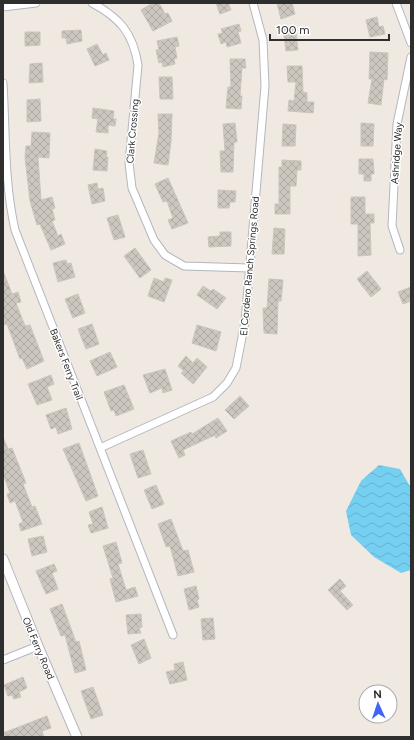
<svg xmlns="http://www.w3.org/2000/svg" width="414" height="740" viewBox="0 0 414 740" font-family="Figtree,sans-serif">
<defs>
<pattern id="water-waves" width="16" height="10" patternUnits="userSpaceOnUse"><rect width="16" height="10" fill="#75cff0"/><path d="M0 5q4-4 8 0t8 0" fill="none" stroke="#66b2ce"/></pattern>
<pattern id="building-cross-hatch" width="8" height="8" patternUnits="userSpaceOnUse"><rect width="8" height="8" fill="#cbc7bf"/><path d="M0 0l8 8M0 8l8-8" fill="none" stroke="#afaba4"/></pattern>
</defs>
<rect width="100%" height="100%" fill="#efe9e1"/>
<path fill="url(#water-waves)" d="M 379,465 L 400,469 L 411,488 L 411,570 L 401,573 L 374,557 L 351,535 L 346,511 L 361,481 Z"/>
<path fill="url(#building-cross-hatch)" stroke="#cbc5ba" d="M 153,3 L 159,3 L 165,14 L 168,13 L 172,21 L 153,31 L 141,10 Z
M 216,3 L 228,3 L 231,10 L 220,14 Z
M 277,3 L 292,3 L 295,14 L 281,19 Z
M 377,17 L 379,27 L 383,26 L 385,34 L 370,37 L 366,20 Z
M 239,24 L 241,31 L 238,32 L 241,43 L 227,47 L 226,42 L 221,44 L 218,34 L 223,33 L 221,29 Z
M 295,26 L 298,50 L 286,51 L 283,27 Z
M 81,30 L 82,41 L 67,44 L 66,38 L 62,38 L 62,31 Z
M 25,32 L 40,32 L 40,45 L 25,46 Z
M 177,37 L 179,46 L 175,47 L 177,58 L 174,59 L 175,64 L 163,67 L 162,62 L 159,63 L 156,50 L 159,50 L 157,41 Z
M 97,44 L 103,55 L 106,53 L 109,60 L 95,66 L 87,49 Z
M 370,52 L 388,53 L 387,80 L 384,79 L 381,105 L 368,103 L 372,79 L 369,79 Z
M 230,59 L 245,59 L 246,68 L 242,68 L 240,96 L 242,96 L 241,109 L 226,108 L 228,87 L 231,87 Z
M 42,63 L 43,82 L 29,83 L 30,64 Z
M 287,66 L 302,66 L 303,92 L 307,93 L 307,102 L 314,102 L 313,113 L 288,111 L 289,100 L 294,101 L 296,82 L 288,82 Z
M 159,77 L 172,77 L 173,99 L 160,99 Z
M 40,99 L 41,121 L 27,122 L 27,100 Z
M 93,108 L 114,111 L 113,119 L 116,119 L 115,126 L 108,125 L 108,133 L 96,132 L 98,119 L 92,118 Z
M 158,114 L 172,114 L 171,141 L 168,165 L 154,163 L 159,133 Z
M 235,123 L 237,142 L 234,142 L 233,172 L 221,172 L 220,151 L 225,151 L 223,124 Z
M 361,123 L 374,124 L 373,146 L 361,146 Z
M 283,124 L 296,125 L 295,146 L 282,146 Z
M 32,132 L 50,133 L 49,158 L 38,157 L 41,200 L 52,197 L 55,208 L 52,209 L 55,220 L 52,221 L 58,236 L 61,234 L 65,244 L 51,250 L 40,224 L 37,225 L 30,201 L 25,157 L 26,146 L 31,146 Z
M 95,149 L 107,151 L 106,157 L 108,157 L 107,171 L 93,170 Z
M 359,159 L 373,159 L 374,174 L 371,174 L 371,181 L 364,181 L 364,174 L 359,174 Z
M 282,160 L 301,161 L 301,170 L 297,170 L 296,186 L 290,186 L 290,214 L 275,214 L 275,204 L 279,204 L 279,167 L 282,167 Z
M 168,178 L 188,223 L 172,229 L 168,220 L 173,218 L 167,201 L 163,202 L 155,184 Z
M 97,183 L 98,189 L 103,188 L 105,201 L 92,204 L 88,185 Z
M 218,190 L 236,191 L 235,202 L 230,202 L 229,208 L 218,208 Z
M 351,197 L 365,197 L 365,214 L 374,214 L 374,223 L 370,223 L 371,255 L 358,256 L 358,224 L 351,224 Z
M 118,215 L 125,237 L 114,240 L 107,218 Z
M 274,228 L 285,229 L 284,254 L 272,254 Z
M 220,232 L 231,232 L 231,246 L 209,247 L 208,237 L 220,236 Z
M 135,248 L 151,270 L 140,278 L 124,256 Z
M 66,260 L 67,264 L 71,263 L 75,277 L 58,282 L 53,263 Z
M 3,271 L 12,294 L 18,292 L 21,302 L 16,303 L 25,326 L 30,325 L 44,361 L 27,369 L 22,358 L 20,359 L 7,324 L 5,325 L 3,320 Z
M 367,271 L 381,289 L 371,297 L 357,279 Z
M 154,278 L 164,282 L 165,278 L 172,280 L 164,302 L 148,296 Z
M 269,279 L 283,280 L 281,301 L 278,301 L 277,334 L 264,333 L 263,308 L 267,308 Z
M 203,286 L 211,291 L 213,289 L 226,298 L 217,309 L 197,295 Z
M 411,287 L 411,301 L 403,304 L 398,292 Z
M 78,294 L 85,313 L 73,318 L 65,299 Z
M 92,324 L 99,344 L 86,349 L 78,329 Z
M 197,325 L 221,332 L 216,351 L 192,343 Z
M 110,352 L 117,367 L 97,376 L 90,361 Z
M 186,356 L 193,363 L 197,358 L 207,367 L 193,384 L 181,373 L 184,371 L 178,366 Z
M 165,369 L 172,390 L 163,393 L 162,388 L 150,393 L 143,375 Z
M 51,375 L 54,384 L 47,387 L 52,400 L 37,405 L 28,384 Z
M 124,385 L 134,409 L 116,416 L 114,410 L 111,411 L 104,392 Z
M 240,396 L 249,406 L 234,419 L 225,410 Z
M 66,408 L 72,429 L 58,434 L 56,427 L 51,429 L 46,415 Z
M 218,418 L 227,431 L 216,438 L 215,435 L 183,450 L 185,455 L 179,458 L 171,441 L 191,432 L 192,434 Z
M 3,437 L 8,449 L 12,448 L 26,483 L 23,484 L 32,507 L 35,506 L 42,524 L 21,531 L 19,524 L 23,522 L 15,501 L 10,503 L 7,494 L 10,493 L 3,474 Z
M 79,443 L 98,496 L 86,501 L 63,449 Z
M 143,450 L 151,474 L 138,478 L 130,454 Z
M 156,485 L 164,504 L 152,509 L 144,490 Z
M 102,507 L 108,528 L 91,533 L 88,525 L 93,524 L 89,512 Z
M 171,519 L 183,551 L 188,550 L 194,572 L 178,576 L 170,546 L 166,547 L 158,524 Z
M 43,536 L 47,552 L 32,556 L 28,539 Z
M 116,542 L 122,563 L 118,564 L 126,590 L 135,587 L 138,596 L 116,602 L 110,579 L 113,578 L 103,546 Z
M 54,564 L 57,571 L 52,573 L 58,589 L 46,594 L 36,571 Z
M 340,579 L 346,586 L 340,591 L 353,605 L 347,610 L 328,590 Z
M 196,586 L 199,599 L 197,600 L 199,607 L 189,610 L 184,589 Z
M 62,604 L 76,642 L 79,641 L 86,670 L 75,673 L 65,635 L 61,636 L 50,609 Z
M 141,614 L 142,627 L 139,628 L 141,633 L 128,634 L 126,615 Z
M 213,618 L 215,639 L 203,640 L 201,619 Z
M 144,639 L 151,658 L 139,664 L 131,645 Z
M 183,662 L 187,680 L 170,684 L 166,672 L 175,670 L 174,664 Z
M 23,677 L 27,688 L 19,692 L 21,697 L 14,699 L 12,695 L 8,696 L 4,685 Z
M 93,687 L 103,715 L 91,719 L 81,691 Z
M 47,716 L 51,728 L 42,731 L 44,737 L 3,737 L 3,733 Z"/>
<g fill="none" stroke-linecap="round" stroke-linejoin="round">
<defs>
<path id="street" d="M 92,3 C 120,18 133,33 138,65 L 129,163 L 132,188 L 154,240 L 165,255 L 184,266 L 249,268
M 396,3 L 411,43
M 3,7 L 36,3
M 3,83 C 6,133 4,181 15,230 L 173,635
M 400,250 L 392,226 L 397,124 L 411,57
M 100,448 L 213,397 L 227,383 L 236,368 L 245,322 L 265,86 L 263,40 L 253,3
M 3,660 L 38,646"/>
<path id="secondary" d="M 3,559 L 38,646 L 77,737"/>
</defs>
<use href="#street" stroke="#b4b7c1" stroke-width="9"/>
<use href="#secondary" stroke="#b4b7c1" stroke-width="11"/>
<use href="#street" stroke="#fff" stroke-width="7"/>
<use href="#secondary" stroke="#fff" stroke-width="9"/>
</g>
<g text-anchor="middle" stroke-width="3" stroke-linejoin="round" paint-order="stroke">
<g font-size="10" fill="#2e2e2e" stroke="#fff">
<text transform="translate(132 131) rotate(-85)" y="4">Clark Crossing</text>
<text transform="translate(396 153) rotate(-86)" y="4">Ashridge Way</text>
<text transform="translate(249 266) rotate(-85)" y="4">El Cordero Ranch Springs Road</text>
<text transform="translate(67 364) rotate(69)" y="4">Bakers Ferry Trail</text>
<text transform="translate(39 648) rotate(67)" y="4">Old Ferry Road</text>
</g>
</g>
<rect width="414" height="740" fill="none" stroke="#2e2e2e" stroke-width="8"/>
<g transform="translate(378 704) rotate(357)"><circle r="19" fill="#ffffff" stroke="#ababab"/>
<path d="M0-3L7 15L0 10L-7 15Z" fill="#4264fb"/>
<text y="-6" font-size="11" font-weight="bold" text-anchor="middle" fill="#2e2e2e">N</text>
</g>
<path d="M270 34v6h119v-6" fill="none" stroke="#2e2e2e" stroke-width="2"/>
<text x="276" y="34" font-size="12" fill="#2e2e2e" stroke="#ffffff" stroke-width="3" paint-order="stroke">100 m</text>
</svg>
